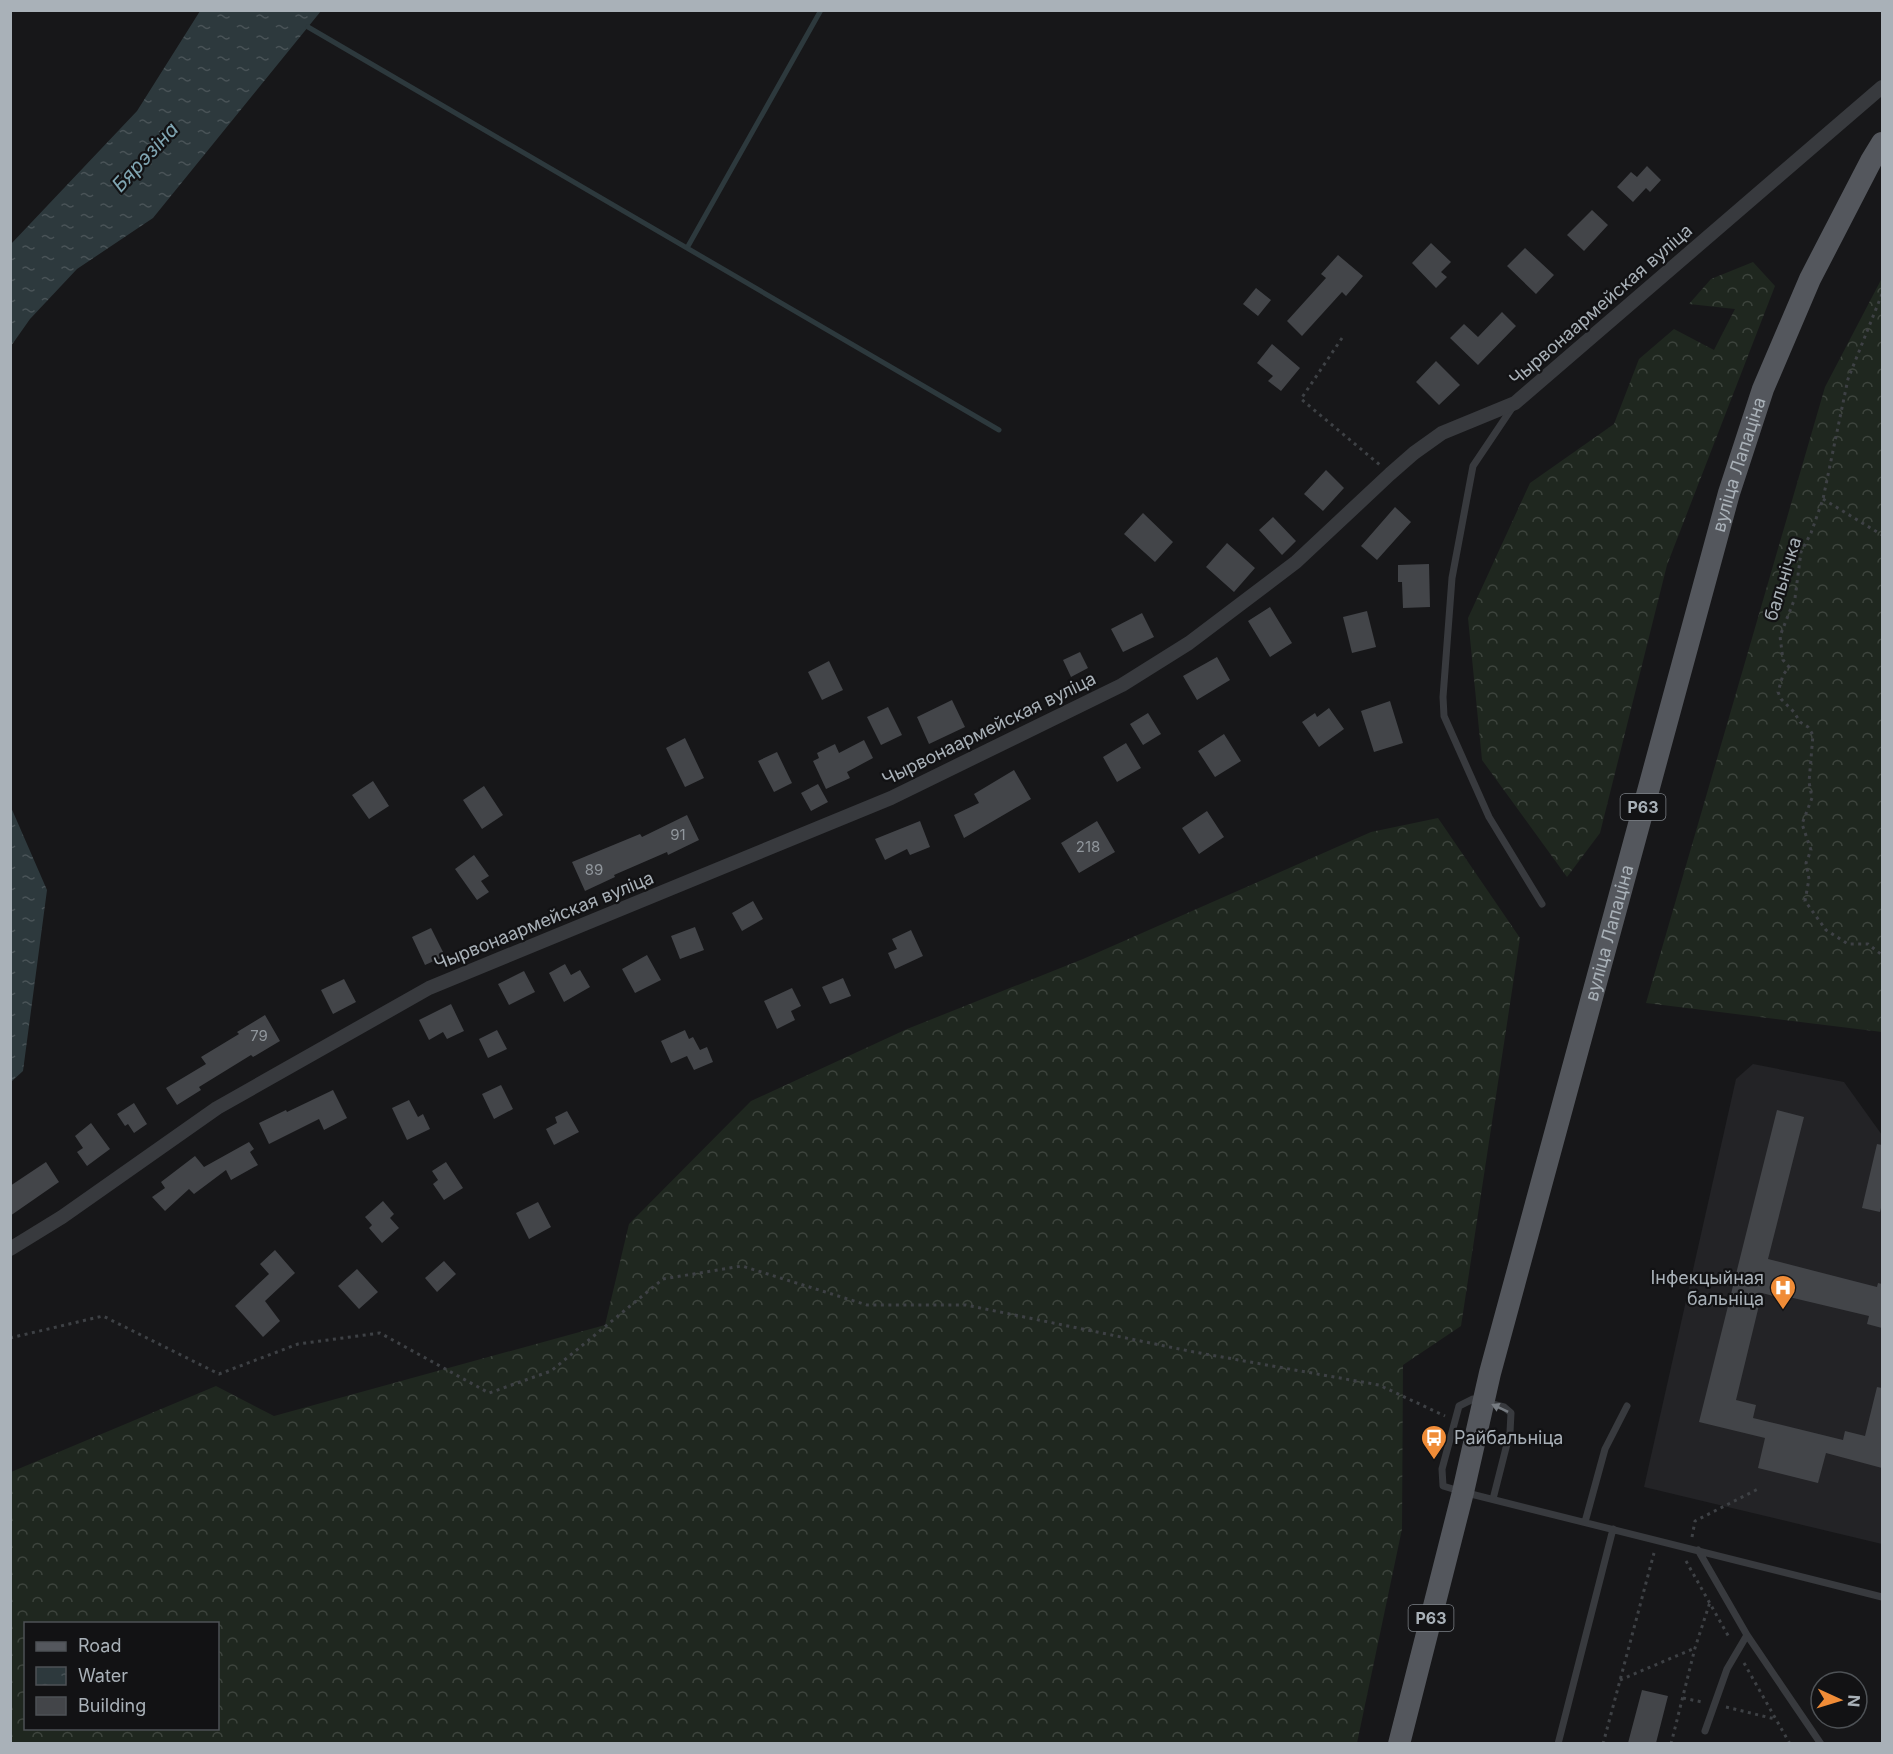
<svg xmlns="http://www.w3.org/2000/svg" width="1893" height="1754" viewBox="0 0 1893 1754" font-family="Inter,sans-serif">
<defs>
<pattern id="forest-crowns" width="20" height="18" patternUnits="userSpaceOnUse" patternTransform="scale(1.5)"><rect width="20" height="18" fill="#1f271f"/><path d="M2 6a3 3 0 1 1 6 0M12 15a3 3 0 1 1 6 0" fill="none" stroke="#3d443d"/></pattern>
<pattern id="water-ripples" width="26" height="14" patternUnits="userSpaceOnUse" patternTransform="scale(1.5)"><rect width="26" height="14" fill="#2d393d"/><path d="M2 4q2-2 4 0t4 0M15 11q2-2 4 0t4 0" fill="none" stroke="#495357"/></pattern>
</defs>
<rect width="100%" height="100%" fill="#171719"/>
<path fill="#232326" d="M 1753,1064 L 1844,1082 L 1882,1135 L 1882,1544 L 1644,1487 L 1736,1079 Z"/>
<path fill="url(#forest-crowns)" fill-rule="evenodd" d="M 1753,262 L 1775,286 L 1667,565 L 1600,833 L 1567,877 L 1482,760 L 1468,618 L 1530,483 L 1614,424 L 1639,359 L 1674,329 L 1714,350 L 1735,309 L 1689,304 L 1711,279 Z
M 1882,278 L 1882,1032 L 1646,1003 L 1825,387 Z
M 1438,818 L 1520,938 L 1461,1326 L 1403,1365 L 1402,1529 L 1357,1743 L 11,1743 L 11,1472 L 216,1386 L 274,1416 L 605,1325 L 629,1224 L 751,1101 L 907,1029 L 1083,959 L 1371,832 ZM 26,1624 L 218,1624 L 218,1728 L 26,1728 Z"/>
<path fill="url(#water-ripples)" d="M 200,11 L 321,11 L 153,218 L 77,269 L 30,319 L 11,346 L 11,244 L 137,111 Z
M 10,805 L 47,890 L 23,1071 L 11,1082 Z"/>
<g fill="none" stroke-linecap="round" stroke-linejoin="round">
<path stroke="#2d393d" stroke-width="5" d="M 308,27 L 999,430
M 687,248 L 821,10"/>
</g>
<path fill="#434549" d="M 1647,166 L 1661,180 L 1650,192 L 1646,188 L 1633,202 L 1617,187 L 1631,172 L 1637,177 Z
M 1592,210 L 1608,225 L 1584,251 L 1567,235 Z
M 1431,243 L 1451,262 L 1441,272 L 1447,277 L 1436,288 L 1412,263 Z
M 1525,248 L 1554,275 L 1536,294 L 1507,266 Z
M 1338,255 L 1363,276 L 1346,296 L 1342,292 L 1302,336 L 1287,321 L 1326,278 L 1321,274 Z
M 1256,288 L 1271,300 L 1258,316 L 1243,304 Z
M 1502,312 L 1516,326 L 1478,365 L 1450,338 L 1464,324 L 1478,337 Z
M 1272,344 L 1300,368 L 1281,391 L 1268,381 L 1273,376 L 1257,363 Z
M 1436,361 L 1460,385 L 1439,405 L 1416,382 Z
M 1326,470 L 1344,488 L 1323,511 L 1304,494 Z
M 1395,507 L 1411,522 L 1377,560 L 1361,546 Z
M 1143,513 L 1173,542 L 1155,562 L 1124,534 Z
M 1273,517 L 1296,541 L 1282,555 L 1259,530 Z
M 1227,543 L 1255,568 L 1234,592 L 1206,567 Z
M 1429,564 L 1430,607 L 1403,608 L 1402,582 L 1398,582 L 1398,565 Z
M 1270,607 L 1292,643 L 1270,657 L 1248,621 Z
M 1367,611 L 1376,647 L 1352,653 L 1343,617 Z
M 1142,613 L 1154,637 L 1123,652 L 1111,629 Z
M 1080,652 L 1088,668 L 1071,677 L 1063,660 Z
M 1217,657 L 1230,680 L 1197,700 L 1183,676 Z
M 829,661 L 843,690 L 822,700 L 808,672 Z
M 952,700 L 965,727 L 929,744 L 917,717 Z
M 1390,701 L 1403,743 L 1374,752 L 1361,711 Z
M 888,707 L 902,735 L 881,745 L 867,717 Z
M 1329,708 L 1344,729 L 1319,747 L 1302,722 L 1315,713 L 1317,717 Z
M 1148,713 L 1161,734 L 1143,745 L 1130,724 Z
M 1224,734 L 1241,761 L 1215,777 L 1198,751 Z
M 685,738 L 704,778 L 685,787 L 666,748 Z
M 864,740 L 873,758 L 847,772 L 850,778 L 826,789 L 813,761 L 819,758 L 817,753 L 835,744 L 839,753 Z
M 1126,743 L 1141,768 L 1117,782 L 1103,757 Z
M 777,752 L 792,783 L 774,792 L 758,761 Z
M 1014,770 L 1031,799 L 964,838 L 954,815 L 979,803 L 974,794 Z
M 373,781 L 389,806 L 369,819 L 352,795 Z
M 818,784 L 828,802 L 811,811 L 801,793 Z
M 484,786 L 503,815 L 482,829 L 463,800 Z
M 1207,811 L 1224,837 L 1199,854 L 1182,828 Z
M 687,815 L 699,840 L 668,855 L 667,852 L 614,875 L 615,877 L 585,891 L 572,862 L 640,834 L 642,837 Z
M 920,821 L 930,847 L 910,855 L 907,849 L 885,860 L 875,839 Z
M 1097,821 L 1115,852 L 1079,873 L 1061,843 Z
M 474,855 L 489,876 L 481,881 L 489,892 L 477,900 L 455,869 Z
M 753,901 L 763,919 L 742,931 L 732,913 Z
M 695,927 L 704,950 L 680,959 L 671,936 Z
M 431,928 L 445,956 L 425,965 L 412,937 Z
M 911,930 L 923,956 L 895,969 L 888,953 L 897,949 L 892,939 Z
M 647,955 L 661,980 L 635,993 L 622,969 Z
M 565,964 L 571,975 L 580,970 L 590,987 L 564,1002 L 549,973 Z
M 524,971 L 535,992 L 509,1005 L 498,984 Z
M 843,978 L 851,996 L 830,1004 L 822,987 Z
M 344,979 L 356,1002 L 333,1014 L 321,990 Z
M 792,988 L 801,1006 L 791,1011 L 795,1020 L 777,1029 L 764,1001 Z
M 451,1004 L 464,1031 L 447,1039 L 443,1032 L 429,1040 L 419,1020 Z
M 265,1015 L 280,1041 L 253,1057 L 251,1055 L 199,1087 L 201,1090 L 177,1105 L 166,1088 L 206,1064 L 201,1057 L 239,1034 L 237,1032 Z
M 497,1030 L 507,1049 L 488,1058 L 479,1039 Z
M 685,1030 L 689,1039 L 693,1037 L 700,1050 L 707,1047 L 713,1062 L 694,1070 L 687,1056 L 671,1063 L 661,1041 Z
M 501,1085 L 513,1109 L 494,1119 L 482,1094 Z
M 333,1090 L 347,1118 L 324,1130 L 319,1119 L 269,1144 L 259,1123 L 286,1110 L 287,1112 Z
M 409,1100 L 418,1117 L 423,1114 L 430,1129 L 407,1140 L 392,1108 Z
M 134,1103 L 147,1124 L 134,1133 L 128,1124 L 125,1126 L 117,1114 Z
M 1777,1110 L 1804,1117 L 1768,1259 L 1877,1287 L 1878,1283 L 1882,1284 L 1882,1328 L 1867,1324 L 1869,1316 L 1789,1297 L 1788,1300 L 1762,1293 L 1736,1400 L 1756,1405 L 1753,1418 L 1843,1440 L 1845,1431 L 1865,1436 L 1877,1387 L 1882,1388 L 1882,1468 L 1826,1453 L 1818,1483 L 1758,1468 L 1765,1438 L 1699,1422 Z
M 567,1111 L 579,1132 L 554,1145 L 546,1129 L 557,1123 L 555,1117 Z
M 91,1123 L 110,1149 L 87,1166 L 77,1152 L 83,1148 L 75,1136 Z
M 249,1142 L 254,1149 L 250,1152 L 258,1165 L 231,1180 L 226,1170 L 194,1194 L 189,1189 L 165,1211 L 152,1197 L 165,1188 L 161,1182 L 195,1156 L 204,1167 Z
M 1877,1144 L 1882,1145 L 1882,1204 L 1880,1212 L 1862,1208 Z
M 46,1162 L 59,1182 L 10,1216 L 10,1186 Z
M 446,1162 L 463,1188 L 444,1200 L 433,1184 L 438,1180 L 432,1171 Z
M 383,1201 L 394,1214 L 390,1218 L 399,1228 L 382,1243 L 369,1228 L 372,1225 L 365,1217 Z
M 538,1202 L 551,1227 L 529,1239 L 516,1213 Z
M 275,1250 L 295,1273 L 265,1301 L 280,1321 L 263,1337 L 235,1306 L 269,1274 L 260,1264 Z
M 444,1261 L 456,1274 L 437,1292 L 425,1278 Z
M 357,1269 L 378,1292 L 359,1309 L 338,1286 Z
M 1642,1690 L 1668,1696 L 1656,1743 L 1628,1743 Z"/>
<g fill="none" stroke-linecap="round" stroke-linejoin="round">
<path stroke="#3e4145" stroke-width="3" stroke-dasharray="3 4.5" stroke-linecap="butt" d="M 1882,294 L 1848,379 L 1823,499 L 1811,533 L 1801,552 L 1795,598 L 1780,636 L 1783,660 L 1789,667 L 1783,675 L 1778,692 L 1781,699 L 1794,712 L 1800,722 L 1808,727 L 1813,735 L 1809,782 L 1812,798 L 1802,824 L 1811,850 L 1806,863 L 1809,879 L 1805,901 L 1826,930 L 1848,944 L 1868,944 L 1882,955
M 1342,338 L 1301,399 L 1380,465
M 1823,499 L 1882,535
M 10,1338 L 103,1316 L 219,1374 L 298,1344 L 380,1333 L 489,1393 L 551,1371 L 663,1279 L 742,1266 L 867,1305 L 966,1305 L 1194,1352 L 1379,1385 L 1445,1416
M 1692,1537 L 1695,1521 L 1760,1488
M 1686,1561 L 1730,1639
M 1744,1663 L 1790,1744
M 1620,1680 L 1695,1648
M 1683,1698 L 1702,1702
M 1726,1707 L 1775,1719
M 1603,1744 L 1654,1553
M 1671,1744 L 1695,1648 L 1710,1602"/>
<path stroke="#383a3e" stroke-width="7" d="M 1514,405 L 1473,466 L 1452,578 L 1443,697 L 1444,716 L 1489,817 L 1542,904
M 1493,1499 L 1510,1432 L 1511,1413 L 1504,1407 L 1473,1399 L 1459,1406 L 1442,1469 L 1443,1486 L 1463,1492 L 1882,1597
M 1585,1522 L 1605,1449 L 1627,1406
M 1698,1550 L 1747,1635 L 1821,1744
M 1705,1731 L 1727,1669 L 1747,1635
M 1558,1744 L 1613,1529"/>
<path stroke="#383a3e" stroke-width="14" d="M 10,1249 L 62,1217 L 217,1108 L 429,988 L 891,798 L 1122,685 L 1189,643 L 1296,562 L 1390,474 L 1414,453 L 1442,433 L 1515,403 L 1882,87"/>
<path stroke="#54575d" stroke-width="22" id="s1" d="M 1399,1744 L 1463,1492 L 1490,1373 L 1729,493 L 1763,389 L 1810,279 L 1871,161 L 1882,143"/>
</g>
<defs><path id="oneway-solid" d="M-6-.8H1V-3.2L6.5 0L1 3.2V.8H-6Z" transform="scale(1.5)"/></defs>
<use fill="#767b81" href="#oneway-solid" transform="translate(1500 1408) rotate(-155)"/>
<defs>
<symbol id="hospital-pin" viewBox="-11 -11 22 30"><path d="M0 17L-7.5 6A9.5 9.5 0 1 1 7.5 6Z" fill="#f08c37" stroke="#121214"/><path d="M-5-5h3v3.5h4V-5h3V5h-3V1.5h-4V5h-3Z" fill="#fff"/></symbol>
<symbol id="bus-pin" viewBox="-11 -11 22 30"><path d="M0 17L-7.5 6A9.5 9.5 0 1 1 7.5 6Z" fill="#f08c37" stroke="#121214"/><path d="M-5-6H5V4H4V6H2V4H-2V6H-4V4H-5ZM-3.5-4V0h7V-4ZM-3.5 1.2v1.5H-2V1.2ZM2 1.2v1.5H3.5V1.2Z" fill="#fff"/></symbol>
</defs>
<g fill-rule="evenodd">
<use href="#hospital-pin" x="1768" y="1273" width="30" height="40"/>
<use href="#bus-pin" x="1419" y="1423" width="30" height="40"/>
</g>
<g text-anchor="middle" stroke-width="4.5" stroke-linejoin="round" paint-order="stroke">
<g font-size="15" fill="#90969c">
<text x="678" y="840">91</text>
<text x="1088" y="852">218</text>
<text x="594" y="875">89</text>
<text x="259" y="1041">79</text>
</g>
<g fill="#121214" stroke="#7c8187" stroke-width="1.5">
<rect x="1620.5" y="794" width="45" height="26" rx="4.5"/>
<rect x="1408.5" y="1605" width="45" height="26" rx="4.5"/>
</g>
<g font-size="16" font-weight="bold" fill="#a9b1b8">
<text x="1643" y="813">Р63</text>
<text x="1431" y="1624">Р63</text>
</g>
<g font-size="18" fill="#a9b1b8" stroke="#121214">
<text transform="translate(1601 305) rotate(-41)" y="6">Чырвонаармейская вуліца</text>
<text dy="6" stroke="none"><textPath href="#s1" startOffset="1324">вуліца Лапаціна</textPath></text>
<text transform="translate(1783 579) rotate(-73)" y="6">бальнічка</text>
<text transform="translate(989 729) rotate(-26)" y="6">Чырвонаармейская вуліца</text>
<text transform="translate(544 921) rotate(-22)" y="6">Чырвонаармейская вуліца</text>
<text dy="6" stroke="none"><textPath href="#s1" startOffset="838">вуліца Лапаціна</textPath></text>
</g>
<g font-size="18" fill="#a9b1b8" stroke="#121214" text-anchor="end">
<text x="1764" y="1284">Інфекцыйная<tspan x="1764" dy="21">бальніца</tspan></text>
<text x="1454" y="1444" text-anchor="start">Райбальніца</text>
</g>
<g font-size="20" font-style="italic" fill="#80a6b3" stroke="#121214">
<text transform="translate(145 157) rotate(-47)" y="7">Бярэзіна</text>
</g>
</g>
<rect width="1893" height="1754" fill="none" stroke="#a9b1b8" stroke-width="24"/>
<rect x="24" y="1622" width="195" height="108" fill="#121214" stroke="#4e5256" stroke-width="1.5"/>
<rect x="36" y="1642" width="30" height="9" fill="#54575d" stroke="#4e5256" stroke-width="1.5"/>
<text x="78" y="1652" font-size="18" fill="#a9b1b8">Road</text>
<rect x="36" y="1667" width="30" height="18" fill="url(#water-ripples)" stroke="#4e5256" stroke-width="1.5"/>
<text x="78" y="1682" font-size="18" fill="#a9b1b8">Water</text>
<rect x="36" y="1697" width="30" height="18" fill="#434549" stroke="#4e5256" stroke-width="1.5"/>
<text x="78" y="1712" font-size="18" fill="#a9b1b8">Building</text>
<g transform="translate(1839 1700) rotate(94)"><circle r="28" fill="#121214" stroke="#4e5256" stroke-width="1.5"/>
<path d="M0-4.5L10 22L0 15L-10 22Z" fill="#f08c37"/>
<text y="-9" font-size="16" font-weight="bold" text-anchor="middle" fill="#a9b1b8">N</text>
</g>
</svg>
